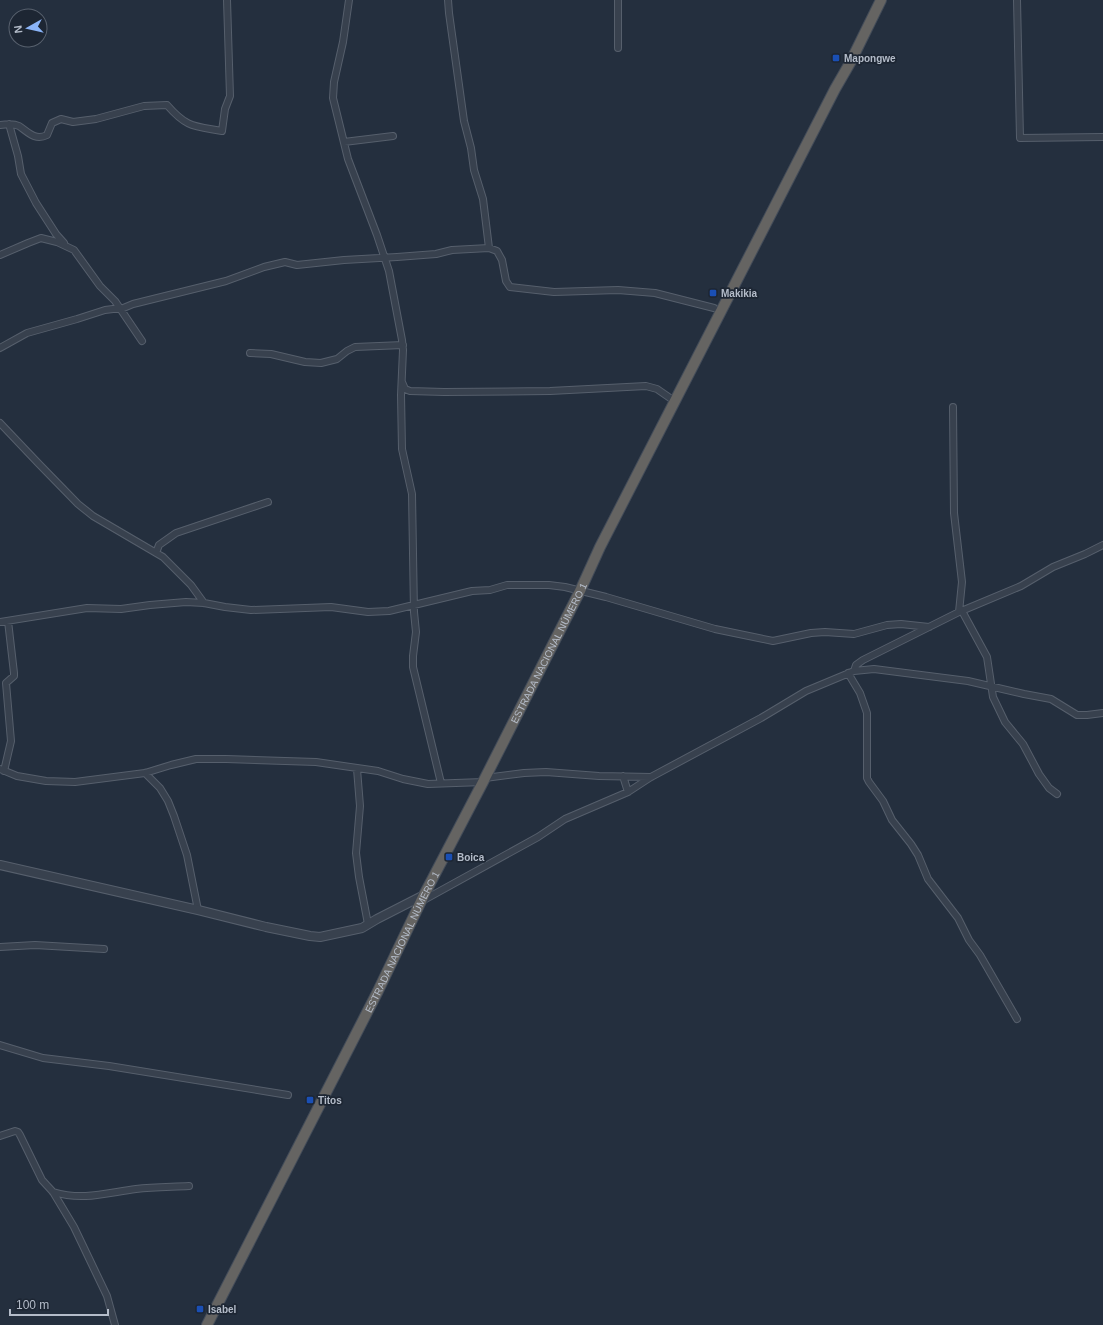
<svg xmlns="http://www.w3.org/2000/svg" width="1103" height="1325" viewBox="0 0 1103 1325" font-family="Arial,sans-serif">
<rect width="100%" height="100%" fill="#242f3e"/>
<g fill="none" stroke-linecap="round" stroke-linejoin="round">
<defs>
<path id="minor" d="M 349,0 L 343,42 L 334,82 L 333,98 L 348,159 L 377,235 L 389,271 L 402,340 L 403,350 L 401,395 L 402,449 L 412,494 L 414,612 L 416,632 L 413,656 L 413,667 L 441,783
M 448,0 L 449,13 L 464,121 L 471,148 L 474,170 L 483,199 L 489,248
M 618,0 L 618,48
M 1017,0 L 1020,138 L 1103,137
M 9,124 L 18,156 L 21,174 L 36,203 L 56,234 L 64,243
M 0,125 C 6,124 13,123 19,126 C 28,132 35,141 47,135 L 52,123 L 61,119 L 73,122 L 96,119 L 144,106 L 167,105 C 187,128 194,126 222,131 L 225,109 L 230,96 L 227,0
M 344,142 L 393,136
M 0,255 L 28,243 L 41,238 L 57,242 L 74,250 L 100,286 L 115,301 L 142,341
M 0,348 L 27,333 L 77,319 L 105,310 L 113,309 L 121,309 L 133,304 L 226,281 L 264,267 L 285,262 L 297,265 L 344,260 L 397,257 L 436,254 L 452,250 L 489,248 L 497,251 L 502,260 L 506,281 L 510,287 L 554,292 L 618,290 L 655,293 L 714,308
M 250,353 L 271,354 L 305,362 L 321,363 L 337,359 L 347,351 L 355,347 L 403,345
M 402,382 L 405,389 L 410,391 L 444,392 L 550,391 L 646,386 L 657,389 L 670,398
M 953,407 L 954,513 L 962,582 L 959,612
M 0,423 L 39,464 L 78,504 L 93,516 L 163,557 L 191,585 L 204,603
M 156,553 L 159,545 L 176,533 L 268,502
M 962,611 L 987,657 L 993,697 L 1005,722 L 1023,744 L 1039,774 L 1049,788 L 1057,794
M 0,622 L 87,608 L 121,609 L 150,605 L 186,602 L 204,603 L 225,607 L 251,610 L 331,607 L 368,612 L 389,611 L 472,591 L 490,590 L 507,585 L 549,585 L 565,587 L 606,597 L 715,629 L 773,641 L 811,633 L 825,632 L 854,634 L 887,625 L 901,624 L 929,627
M 854,671 L 856,665 L 863,660 L 959,612 L 1021,586 L 1053,567 L 1085,554 L 1103,545
M 848,673 L 860,693 L 867,713 L 867,778 L 869,782 L 883,801 L 892,820 L 911,844 L 918,855 L 928,879 L 958,918 L 969,940 L 980,955 L 1017,1019
M 0,769 L 17,776 L 46,781 L 75,782 L 145,773 L 171,765 L 196,759 L 226,759 L 316,762 L 378,771 L 403,779 L 428,784 L 483,782
M 357,769 L 360,806 L 356,853 L 359,877 L 368,924
M 4,771 L 11,741 L 6,683 L 14,676 L 14,673 L 8,621
M 145,773 L 160,788 L 168,801 L 174,816 L 187,855 L 198,910
M 623,776 L 628,792
M 485,778 L 524,773 L 546,772 L 599,776 L 651,777
M 422,901 L 538,837 L 565,819 L 628,792 L 651,777 L 761,718 L 806,691 L 854,671 L 874,669 L 968,681 L 1024,694 L 1051,699 L 1077,715 L 1087,715 L 1103,713
M 0,947 L 35,945 L 104,949
M 0,1045 L 43,1058 L 109,1066 L 288,1095
M 0,1136 L 15,1131 L 18,1132 L 20,1135 L 42,1180 L 53,1192 L 74,1227 L 107,1296 L 115,1325
M 53,1192 C 83,1201 106,1193 136,1189 C 154,1187 171,1187 189,1186"/>
<path id="tertiary" d="M 0,865 L 198,910 L 266,927 L 310,936 L 320,937 L 362,928 L 377,919 L 424,895"/>
<g id="trunk">
<path id="s1" d="M 207,1325 L 378,991 L 424,895 L 483,782 L 580,591 L 600,547 L 835,89 L 850,63 L 881,0"/>
</g>
</defs>
<use href="#minor" stroke="#565f6c" stroke-width="8"/>
<use href="#tertiary" stroke="#565f6c" stroke-width="10"/>
<use href="#trunk" stroke="#434c59" stroke-width="12"/>
<use href="#minor" stroke="#38414e" stroke-width="6"/>
<use href="#tertiary" stroke="#38414e" stroke-width="8"/>
<use href="#trunk" stroke="#656462" stroke-width="10"/>
</g>
<g fill="#1a4fb4" stroke="#1d2633" stroke-width="1.5">
<rect x="832" y="54" width="8" height="8" rx="2"/>
<rect x="709" y="289" width="8" height="8" rx="2"/>
<rect x="445" y="853" width="8" height="8" rx="2"/>
<rect x="306" y="1096" width="8" height="8" rx="2"/>
<rect x="196" y="1305" width="8" height="8" rx="2"/>
</g>
<g text-anchor="middle" stroke-width="3.5" stroke-linejoin="round" paint-order="stroke">
<g font-size="10" font-weight="bold" fill="#b4bcc9" stroke="#1d2633" text-anchor="start">
<text x="844" y="62">Mapongwe</text>
<text x="721" y="297">Makikia</text>
<text x="457" y="861">Boica</text>
<text x="318" y="1104">Titos</text>
<text x="208" y="1313">Isabel</text>
</g>
<g font-size="10" fill="#b4bcc9" stroke="#1d2633">
<text dy="4" stroke="none"><textPath href="#s1" startOffset="754">ESTRADA NACIONAL NÚMERO 1</textPath></text>
<text dy="4" stroke="none"><textPath href="#s1" startOffset="430">ESTRADA NACIONAL NÚMERO 1</textPath></text>
</g>
</g>
<g transform="translate(28 28) rotate(262)"><circle r="19" fill="#1d2633" stroke="#59626f"/>
<path d="M0-3L7 15L0 10L-7 15Z" fill="#8ab4f8"/>
<text y="-6" font-size="11" font-weight="bold" text-anchor="middle" fill="#b4bcc9">N</text>
</g>
<path d="M10 1309v6h98v-6" fill="none" stroke="#b4bcc9" stroke-width="2"/>
<text x="16" y="1309" font-size="12" fill="#b4bcc9" stroke="#1d2633" stroke-width="3" paint-order="stroke">100 m</text>
</svg>
